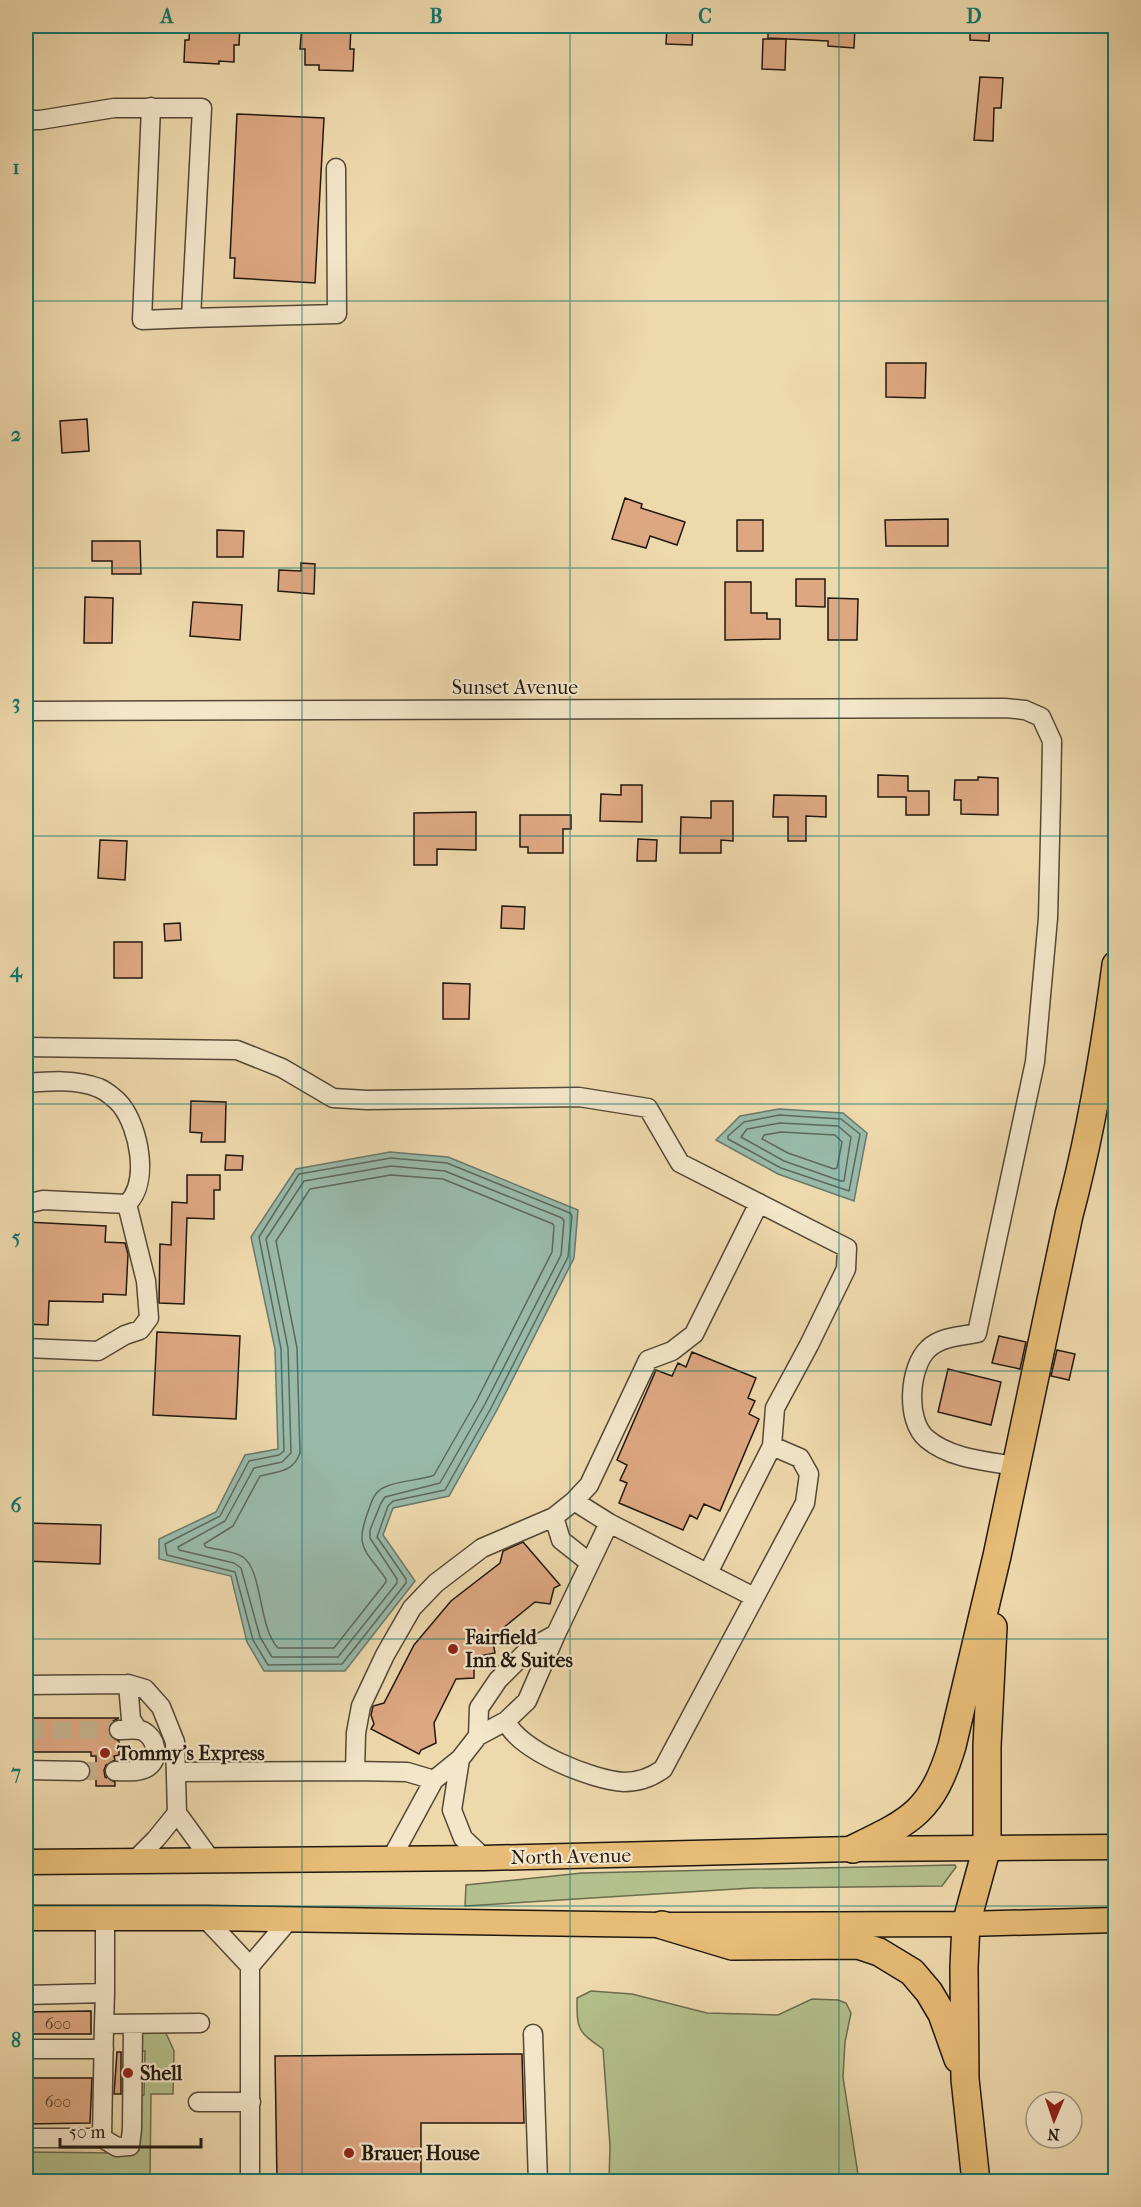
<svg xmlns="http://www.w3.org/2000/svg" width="1141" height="2207" viewBox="0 0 1141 2207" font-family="'IM FELL French Canon',serif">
<rect width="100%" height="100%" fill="#eed9ad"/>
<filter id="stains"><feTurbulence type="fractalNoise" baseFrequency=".00333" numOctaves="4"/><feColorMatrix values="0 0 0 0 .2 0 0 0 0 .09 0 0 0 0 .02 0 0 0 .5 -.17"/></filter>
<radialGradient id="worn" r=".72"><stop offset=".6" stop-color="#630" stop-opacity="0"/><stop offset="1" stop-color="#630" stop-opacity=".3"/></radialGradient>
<path fill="#b4c08d" stroke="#6a6c4e" stroke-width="1.5" d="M 955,1865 L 956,1867 L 942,1886 L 752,1888 L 465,1906 L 466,1885 L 582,1873 Z
M 591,1991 L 632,1994 L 707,2013 L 778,2015 L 812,1999 L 838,2000 L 846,2003 L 851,2013 L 845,2042 L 843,2077 L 859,2181 L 609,2181 L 610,2146 L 603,2049 C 577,2031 577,2030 577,1998 Z
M 137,2030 L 165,2031 L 174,2051 L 173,2094 L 151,2094 L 150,2178 L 26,2179 L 26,2152 L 120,2153 L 136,2098 L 144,2095 L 145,2051 L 136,2050 Z"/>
<path fill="#99baab" stroke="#69796c" stroke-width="1.5" d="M 779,1109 L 843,1113 L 867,1133 L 854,1201 L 778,1174 L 716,1140 L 740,1116 Z
M 390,1152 L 448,1157 L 578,1210 L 574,1258 L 497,1410 L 449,1496 L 393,1508 L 383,1535 L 415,1581 L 345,1671 L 264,1671 L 247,1642 L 231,1576 L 159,1559 L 159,1539 L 216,1512 L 245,1455 L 278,1449 L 275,1349 L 251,1237 L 296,1169 Z"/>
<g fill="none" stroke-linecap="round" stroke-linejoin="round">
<path stroke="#5d695c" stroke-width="1.5" d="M 779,1115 L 841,1119 L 860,1134 L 849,1191 L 781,1168 L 728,1139 L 728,1136 L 744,1122 Z
M 780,1123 L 838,1126 L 851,1137 L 844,1181 L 841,1181 L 784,1161 L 741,1137 L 747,1129 Z
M 781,1132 L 835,1135 L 842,1142 L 837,1168 L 834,1169 L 788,1153 L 762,1139 L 764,1135 Z
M 391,1158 L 447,1163 L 570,1213 L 572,1216 L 568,1257 L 491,1408 L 445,1490 L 393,1501 L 388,1506 L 377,1537 L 406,1579 L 406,1583 L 342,1664 L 268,1665 L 253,1640 L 235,1572 L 167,1555 L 165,1544 L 220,1516 L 249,1461 L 279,1455 L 284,1451 L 281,1349 L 259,1237 L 299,1174 Z
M 391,1166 L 445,1171 L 562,1218 L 564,1221 L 561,1255 L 485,1404 L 440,1483 L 385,1497 L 381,1503 L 370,1530 L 370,1538 L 397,1579 L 397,1583 L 338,1657 L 272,1657 L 260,1637 L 241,1568 L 234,1563 L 179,1550 L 178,1547 L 225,1521 L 254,1468 L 282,1462 L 291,1453 L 288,1348 L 266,1239 L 304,1181 Z
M 391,1175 L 443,1179 L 553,1224 L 554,1226 L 552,1252 L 477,1400 L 434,1475 C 419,1481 400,1480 385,1487 C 375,1491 372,1500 369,1509 C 354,1547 364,1548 386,1579 L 386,1582 L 334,1648 L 278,1648 C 258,1627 263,1571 243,1557 C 233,1551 218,1550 206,1547 L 204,1544 L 233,1526 L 260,1476 C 277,1471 293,1473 300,1453 L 297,1348 L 276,1241 L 310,1189 Z"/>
</g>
<path fill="#dda781" stroke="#21180e" stroke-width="1.5" d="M 190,26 L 240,26 L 239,45 L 234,45 L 234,62 L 219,61 L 219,64 L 184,62 L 185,40 L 189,40 Z
M 302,26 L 351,26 L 350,49 L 354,49 L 353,71 L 319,70 L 319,65 L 305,65 L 305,49 L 300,49 Z
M 667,26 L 693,26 L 692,45 L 666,44 Z
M 768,26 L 855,26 L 854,48 L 828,46 L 828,41 L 768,38 Z
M 970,26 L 990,26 L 989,41 L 970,40 Z
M 763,39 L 786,39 L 785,70 L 762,69 Z
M 980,77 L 1003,78 L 1001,108 L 994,108 L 993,141 L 974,140 Z
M 237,114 L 324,118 L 315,283 L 234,278 L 235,258 L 230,258 Z
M 886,363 L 926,363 L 925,398 L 886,397 Z
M 87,419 L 89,451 L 62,453 L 60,421 Z
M 625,498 L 642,504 L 641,508 L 685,522 L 677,545 L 650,536 L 646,548 L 612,539 Z
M 948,519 L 948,546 L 886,546 L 885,520 Z
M 737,520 L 763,520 L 763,551 L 737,551 Z
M 217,530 L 244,531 L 243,557 L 217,557 Z
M 92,541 L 140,541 L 141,574 L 112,574 L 112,561 L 92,561 Z
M 301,563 L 315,564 L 314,594 L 278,591 L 279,570 L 301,571 Z
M 796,579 L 825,579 L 825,607 L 796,606 Z
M 725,582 L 751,582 L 751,613 L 767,613 L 767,619 L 780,619 L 780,639 L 725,640 Z
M 85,597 L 113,598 L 112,643 L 84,643 Z
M 828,598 L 858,599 L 857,640 L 828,640 Z
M 193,602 L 242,605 L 240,640 L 190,636 Z
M 878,775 L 908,776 L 908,791 L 929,791 L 929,815 L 906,815 L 906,797 L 878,797 Z
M 978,777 L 998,778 L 998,815 L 961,814 L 961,800 L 954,800 L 955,780 L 978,780 Z
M 621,785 L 642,785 L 642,822 L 600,821 L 601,794 L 621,795 Z
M 774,795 L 826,796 L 826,817 L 806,816 L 806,841 L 788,841 L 788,817 L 773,817 Z
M 711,801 L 733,801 L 733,841 L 721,840 L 721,853 L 680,853 L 681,817 L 711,818 Z
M 476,812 L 476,850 L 437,849 L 437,865 L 414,865 L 414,813 Z
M 520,815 L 571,815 L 571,829 L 563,829 L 563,853 L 528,853 L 528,847 L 520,847 Z
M 638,839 L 657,840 L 656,861 L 637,861 Z
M 100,840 L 127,841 L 125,880 L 98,878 Z
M 502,906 L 525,907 L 524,929 L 501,928 Z
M 180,923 L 181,940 L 165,941 L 164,924 Z
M 114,942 L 142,942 L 142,978 L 114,978 Z
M 443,983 L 470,984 L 469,1019 L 443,1019 Z
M 191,1101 L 226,1102 L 225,1142 L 201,1142 L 202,1133 L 190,1132 Z
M 226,1155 L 243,1156 L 242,1170 L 225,1170 Z
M 187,1175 L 220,1175 L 220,1190 L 214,1190 L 214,1219 L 187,1218 L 184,1304 L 159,1303 L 160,1244 L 171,1245 L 172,1202 L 187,1203 Z
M 26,1222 L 106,1226 L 105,1242 L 125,1243 L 128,1254 L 126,1295 L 103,1294 L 103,1302 L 49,1301 L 48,1325 L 26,1324 Z
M 157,1332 L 240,1336 L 236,1419 L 153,1415 Z
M 999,1336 L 1026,1342 L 1020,1369 L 992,1363 Z
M 1057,1350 L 1075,1354 L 1069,1380 L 1051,1376 Z
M 692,1352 L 756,1378 L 748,1398 L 755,1401 L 749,1414 L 759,1419 L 720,1511 L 704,1504 L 697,1519 L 690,1515 L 683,1530 L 619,1503 L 627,1483 L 620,1480 L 627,1465 L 617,1460 L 656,1370 L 672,1376 L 678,1363 L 686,1367 Z
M 948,1369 L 1001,1382 L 991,1425 L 938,1412 Z
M 26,1523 L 101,1525 L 100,1564 L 26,1561 Z
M 523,1542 L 560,1585 L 554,1588 L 550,1604 L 535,1602 L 492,1637 L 495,1653 L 474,1657 L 474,1678 L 456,1679 L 434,1723 L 436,1743 L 421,1750 L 419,1754 L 371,1729 L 374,1724 L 371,1715 L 373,1706 L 384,1703 L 414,1645 L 451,1601 L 500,1563 L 503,1551 Z
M 26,1718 L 119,1718 L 113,1721 L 108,1730 L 110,1736 L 119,1741 L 119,1755 L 114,1756 L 115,1760 L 106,1765 L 104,1770 L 105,1777 L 115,1782 L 115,1786 L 96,1786 L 96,1756 L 91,1756 L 91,1752 L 26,1752 Z
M 91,2011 L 91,2034 L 26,2034 L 26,2012 Z
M 117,2052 L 121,2052 L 121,2094 L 114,2094 Z
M 522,2054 L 524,2123 L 421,2123 L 421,2181 L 277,2181 L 275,2056 Z
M 26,2078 L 92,2078 L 90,2123 L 26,2124 Z"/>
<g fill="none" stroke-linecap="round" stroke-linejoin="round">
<path stroke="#c5b28d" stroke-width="18" stroke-dasharray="18 9" stroke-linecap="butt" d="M 26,1730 L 119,1730
M 80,1771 L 115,1771"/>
<defs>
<path id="minor" d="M 151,107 L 142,320 L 191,318
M 26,120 L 40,120 L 114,108 L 202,108 L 191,318 L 337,314 L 336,168
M 26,711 L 1005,708 L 1025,710 L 1041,717 L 1052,741 L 1051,798 L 1048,918 L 1035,1062 L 977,1333 C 961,1336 940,1337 928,1349 C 909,1367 905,1421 927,1439 C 951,1459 986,1461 1015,1466
M 26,1047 L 237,1050 L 282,1068 L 333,1098 L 367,1100 L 579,1097 L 648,1108 L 680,1163 L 847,1248 L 846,1269 L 809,1345 L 775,1408 L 772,1446 L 708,1573
M 26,1083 C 50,1081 76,1079 99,1088 C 106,1091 116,1099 121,1105 C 139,1128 150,1182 127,1204 L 43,1200 L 26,1204
M 26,1348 L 98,1351 L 125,1335 L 140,1330 L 149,1318 L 146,1281 L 127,1204
M 574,1501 L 589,1485 L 648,1360 L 672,1351 L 694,1334 L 759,1203
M 590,1563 L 561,1540 L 554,1517 L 574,1501 L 609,1523 L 754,1597
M 128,1684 L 131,1719 L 137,1729
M 26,1685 L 128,1684 L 145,1689 L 161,1707 L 175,1742 L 177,1813
M 506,1721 C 519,1751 592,1780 624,1782 C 639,1782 652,1777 663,1769 L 805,1503 L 809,1474 L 800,1458 L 772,1446
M 478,1736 L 479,1708 L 498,1680 L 529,1649 L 556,1634
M 460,1759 L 452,1810 L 463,1838 L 484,1858
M 26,1770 L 80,1771
M 115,1771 C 125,1771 139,1773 148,1767 C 161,1758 156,1738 143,1731 C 136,1728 127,1730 119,1730
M 355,1771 L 407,1772 L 434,1780
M 177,1772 L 355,1771 L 356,1733 L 361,1706 L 385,1655 L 412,1608 L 436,1583 L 482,1548 L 554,1517
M 391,1859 L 434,1780 L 460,1759 L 478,1736 L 506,1721 L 527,1701 L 556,1634 L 609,1523
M 134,1861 L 156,1839 L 177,1813 L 211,1860
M 105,1918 L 105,1993
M 205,1918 L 250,1966
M 26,1995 L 105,1993 L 104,2024
M 533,2034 L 538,2182
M 26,2049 L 104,2049
M 198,2102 L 251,2102
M 26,2138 L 102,2138 L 104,2024 L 200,2023
M 102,2138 L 117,2147 L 130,2146 L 132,2129 L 133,2024
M 250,2182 L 250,1966 L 290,1919"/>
<path id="major" d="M 26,1862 L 484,1858 L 853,1849 L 1116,1847
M 26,1918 L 205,1918 L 662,1925 L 966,1924 L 1116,1920"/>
<path id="highway" d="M 853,1849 C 911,1821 932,1812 952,1746 L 997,1556 L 1069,1215 C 1091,1133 1105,1049 1116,965
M 662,1925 L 732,1946 L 858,1945 L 879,1952 L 912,1972 L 929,1992 L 942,2014 L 958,2059
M 976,2182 L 965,2079 L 964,1967 L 966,1924 L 987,1847 L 987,1746 L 993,1627"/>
</defs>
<use href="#minor" stroke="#544836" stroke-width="21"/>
<use href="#major" stroke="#21180e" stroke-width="27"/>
<use href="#highway" stroke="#21180e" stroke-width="30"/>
<use href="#minor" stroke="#f4e6ca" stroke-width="18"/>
<use href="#major" stroke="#e7bc76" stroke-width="24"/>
<use href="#highway" stroke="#e7bc76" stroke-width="27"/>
</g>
<path fill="none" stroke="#0f766e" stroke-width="1.5" stroke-opacity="0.55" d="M 302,26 L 302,2182M 570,26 L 570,2182M 839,26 L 839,2182M 26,301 L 1116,301M 26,568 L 1116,568M 26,836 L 1116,836M 26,1104 L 1116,1104M 26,1371 L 1116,1371M 26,1639 L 1116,1639M 26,1906 L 1116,1906"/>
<g fill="#8f2418" stroke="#f4e6ca" stroke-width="2">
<circle cx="453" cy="1649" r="6"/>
<circle cx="105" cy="1753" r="6"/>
<circle cx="128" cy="2073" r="6"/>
<circle cx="349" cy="2153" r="6"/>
</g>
<g text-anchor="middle" stroke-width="4.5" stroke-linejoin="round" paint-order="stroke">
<g font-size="16" fill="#503c2b">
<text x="58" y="2029">600</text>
<text x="58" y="2107">600</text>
</g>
<g font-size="20" fill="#21180e" stroke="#f4e6ca">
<text x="515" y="694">Sunset Avenue</text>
<text transform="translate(571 1856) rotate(-1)" y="7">North Avenue</text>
</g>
<g font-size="20" font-weight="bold" fill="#21180e" stroke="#f4e6ca" text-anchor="start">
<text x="465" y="1644">Fairfield<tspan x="465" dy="23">Inn &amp; Suites</tspan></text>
<text x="117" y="1760">Tommy's Express</text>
<text x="140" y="2080">Shell</text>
<text x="361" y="2160">Brauer House</text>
</g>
</g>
<rect width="1141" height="2207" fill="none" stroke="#eed9ad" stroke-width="66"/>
<g transform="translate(1054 2120) rotate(182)"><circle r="28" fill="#f4e6ca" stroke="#a0947f" stroke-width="1.5"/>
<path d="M0-4.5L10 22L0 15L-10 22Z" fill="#8f2418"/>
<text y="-9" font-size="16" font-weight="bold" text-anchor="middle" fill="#21180e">N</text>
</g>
<path d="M60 2138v9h141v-9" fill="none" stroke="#21180e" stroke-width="3"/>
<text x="69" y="2138" font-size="18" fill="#21180e" stroke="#f4e6ca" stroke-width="4.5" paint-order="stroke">50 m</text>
<rect x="33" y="33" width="1075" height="2141" fill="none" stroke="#0f766e" stroke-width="2"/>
<g font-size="20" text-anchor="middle" font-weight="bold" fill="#0f766e">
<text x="167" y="23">A</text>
<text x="436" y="23">B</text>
<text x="705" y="23">C</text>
<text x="974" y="23">D</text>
<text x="16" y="174">1</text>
<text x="16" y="441">2</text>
<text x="16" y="709">3</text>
<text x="16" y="977">4</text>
<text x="16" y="1244">5</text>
<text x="16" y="1512">6</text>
<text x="16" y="1779">7</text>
<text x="16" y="2047">8</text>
</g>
<rect width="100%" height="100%" filter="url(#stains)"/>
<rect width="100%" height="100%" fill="url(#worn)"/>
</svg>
